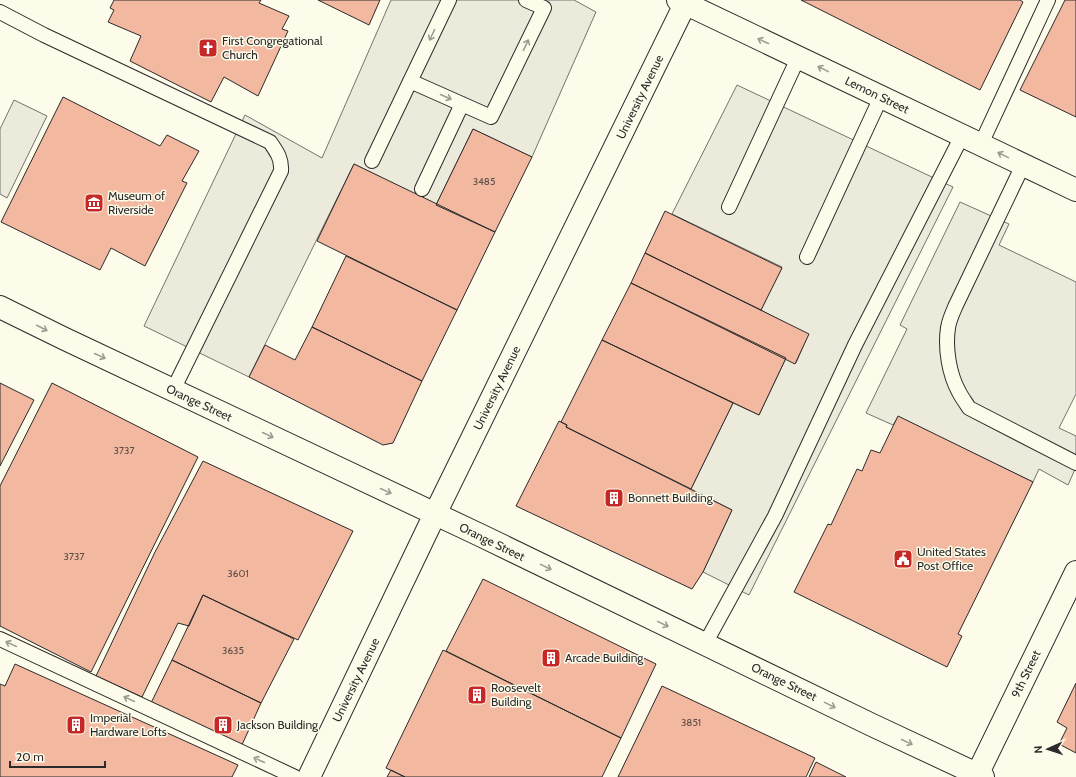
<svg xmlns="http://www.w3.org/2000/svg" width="1076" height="777" viewBox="0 0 1076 777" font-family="Cabin,sans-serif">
<rect width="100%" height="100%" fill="#fdfbea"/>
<path fill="#eceadb" stroke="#74746e" d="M 391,0 L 574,0 L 596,12 L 532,157 L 473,129 L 436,205 L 354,164 L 249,377 L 144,326 L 245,115 L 322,158 Z
M 737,85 L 953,187 L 749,595 L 703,572 L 732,510 L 691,489 L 733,403 L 759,415 L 786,358 L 796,363 L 808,335 L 761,310 L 782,267 L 672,214 Z
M 14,100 L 47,116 L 7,198 L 0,194 L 0,129 Z
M 960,202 L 1009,224 L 999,245 L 1076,282 L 1076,394 L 1059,428 L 1076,436 L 1076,467 L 1068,485 L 1039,469 L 1033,482 L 898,417 L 893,425 L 866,413 L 907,329 L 900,325 Z"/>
<path fill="#f2b8a0" stroke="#2b2b2b" d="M 114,0 L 261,0 L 259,3 L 289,16 L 282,29 L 288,31 L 258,96 L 224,77 L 211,102 L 130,61 L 141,36 L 108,22 L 114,10 L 110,8 Z
M 318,0 L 380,0 L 369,25 Z
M 801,0 L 1020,0 L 1023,2 L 980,90 Z
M 1065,0 L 1076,0 L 1076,117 L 1020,90 Z
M 63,97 L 160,146 L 167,135 L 199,151 L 182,181 L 187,183 L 145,266 L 111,248 L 100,270 L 1,222 Z
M 473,129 L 532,157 L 495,232 L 436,205 Z
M 354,164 L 495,232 L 457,310 L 317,241 Z
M 665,211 L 782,268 L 761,310 L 645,253 Z
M 645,253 L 809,334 L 795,364 L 631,283 Z
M 346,256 L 457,310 L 422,381 L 312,327 Z
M 631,283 L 786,358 L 759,415 L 602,340 Z
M 312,327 L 422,381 L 393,443 L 383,445 L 249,377 L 265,345 L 295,360 Z
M 602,340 L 733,403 L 691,489 L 566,427 L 567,425 L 561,422 Z
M 0,383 L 34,400 L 0,466 Z
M 52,383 L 198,457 L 91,672 L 0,626 L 0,486 Z
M 898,416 L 1033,482 L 958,634 L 962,636 L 947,667 L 794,592 L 828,524 L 831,525 L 857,469 L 862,471 L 871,450 L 880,453 Z
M 559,421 L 567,425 L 566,427 L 732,510 L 703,572 L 692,589 L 516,506 Z
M 203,461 L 353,531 L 298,640 L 203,595 L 189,626 L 178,623 L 142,697 L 96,676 L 155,552 Z
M 483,579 L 656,664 L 621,738 L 446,651 Z
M 203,595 L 294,639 L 261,703 L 172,660 Z
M 443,650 L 621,738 L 602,777 L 405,777 L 386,768 Z
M 172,660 L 261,703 L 241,747 L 151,703 Z
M 15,664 L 238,765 L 232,777 L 0,777 L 0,684 L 5,686 Z
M 1076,683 L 1076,753 L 1059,744 L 1067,728 L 1057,722 Z
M 662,686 L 815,758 L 806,777 L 618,777 Z
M 816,762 L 846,777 L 809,777 Z
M 391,770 L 405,777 L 387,777 Z"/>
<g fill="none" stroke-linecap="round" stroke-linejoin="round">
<defs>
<path id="lane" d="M 0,12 L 44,35 L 270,142 C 277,152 282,159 281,171 L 173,390
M 410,81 L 491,117 L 544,8 L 526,0
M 981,144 L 1048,0
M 372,161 L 449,0
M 1023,165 L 956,305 C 953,312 949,320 948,328 C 945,348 949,374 959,392 C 962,398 966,403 969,408 L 1076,463
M 422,189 L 462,104
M 729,207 L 798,58
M 807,257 L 881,97
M 0,639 L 295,777
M 705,644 L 775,516 L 855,345 L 962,136"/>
<path id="street" d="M 678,0 L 1076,190
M 0,307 L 65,339 L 482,536 L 872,725 L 983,777
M 976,777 L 1076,572"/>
<path id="primary" d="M 309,777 L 435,514 L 687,0"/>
</defs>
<use href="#lane" stroke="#2b2b2b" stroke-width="16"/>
<use href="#street" stroke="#2b2b2b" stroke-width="24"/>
<use href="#primary" stroke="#2b2b2b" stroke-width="24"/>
<use href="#lane" stroke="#fdfbea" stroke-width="14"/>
<use href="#street" stroke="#fdfbea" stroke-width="22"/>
<use href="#primary" stroke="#fdfbea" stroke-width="22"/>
</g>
<defs><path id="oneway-shaft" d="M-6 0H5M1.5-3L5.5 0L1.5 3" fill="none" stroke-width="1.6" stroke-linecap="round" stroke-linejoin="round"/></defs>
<g stroke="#9e9d94">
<use href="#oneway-shaft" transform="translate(432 35) rotate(116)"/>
<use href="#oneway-shaft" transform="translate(763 41) rotate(-155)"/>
<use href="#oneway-shaft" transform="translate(526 45) rotate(-64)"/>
<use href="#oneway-shaft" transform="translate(823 69) rotate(-154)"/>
<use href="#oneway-shaft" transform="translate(446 97) rotate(24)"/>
<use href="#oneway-shaft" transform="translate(1003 155) rotate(-154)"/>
<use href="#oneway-shaft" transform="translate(42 328) rotate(27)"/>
<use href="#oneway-shaft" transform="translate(100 356) rotate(25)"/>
<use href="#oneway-shaft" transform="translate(268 435) rotate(25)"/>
<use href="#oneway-shaft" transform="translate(386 491) rotate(25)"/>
<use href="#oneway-shaft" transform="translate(546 567) rotate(26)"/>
<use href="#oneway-shaft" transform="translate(663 624) rotate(26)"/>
<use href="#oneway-shaft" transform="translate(11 644) rotate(-155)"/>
<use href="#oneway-shaft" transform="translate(129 699) rotate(-155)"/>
<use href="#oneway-shaft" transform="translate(830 705) rotate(26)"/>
<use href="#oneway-shaft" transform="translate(907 742) rotate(25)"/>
<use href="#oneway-shaft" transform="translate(259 760) rotate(-155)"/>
</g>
<defs>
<symbol id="church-square" viewBox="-11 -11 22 22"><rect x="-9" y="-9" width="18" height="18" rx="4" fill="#c62828" stroke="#fdfbea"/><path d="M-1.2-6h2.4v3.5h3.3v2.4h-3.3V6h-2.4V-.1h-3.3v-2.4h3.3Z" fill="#fff"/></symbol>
<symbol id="museum-square" viewBox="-11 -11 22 22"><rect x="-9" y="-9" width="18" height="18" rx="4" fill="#c62828" stroke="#fdfbea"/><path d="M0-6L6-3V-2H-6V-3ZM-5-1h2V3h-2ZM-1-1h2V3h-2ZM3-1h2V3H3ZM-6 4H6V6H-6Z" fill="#fff"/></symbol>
<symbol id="building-square" viewBox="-11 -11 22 22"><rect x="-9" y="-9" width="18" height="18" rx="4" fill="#c62828" stroke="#fdfbea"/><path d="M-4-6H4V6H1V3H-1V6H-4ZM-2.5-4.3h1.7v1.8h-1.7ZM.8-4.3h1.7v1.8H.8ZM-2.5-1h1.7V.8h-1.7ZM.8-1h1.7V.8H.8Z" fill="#fff"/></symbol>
<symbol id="civic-square" viewBox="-11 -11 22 22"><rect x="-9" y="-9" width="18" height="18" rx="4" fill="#c62828" stroke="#fdfbea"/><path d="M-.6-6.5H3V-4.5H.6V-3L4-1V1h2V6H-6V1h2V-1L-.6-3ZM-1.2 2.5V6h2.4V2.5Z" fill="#fff"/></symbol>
</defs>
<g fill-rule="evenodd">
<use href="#church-square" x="197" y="37" width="22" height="22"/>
<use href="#museum-square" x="83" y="192" width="22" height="22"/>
<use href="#building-square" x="603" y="487" width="22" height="22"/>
<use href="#civic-square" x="892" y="548" width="22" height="22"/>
<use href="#building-square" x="540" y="647" width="22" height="22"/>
<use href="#building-square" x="466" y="684" width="22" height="22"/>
<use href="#building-square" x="65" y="714" width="22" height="22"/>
<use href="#building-square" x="212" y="714" width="22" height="22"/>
</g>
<g text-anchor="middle" stroke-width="3" stroke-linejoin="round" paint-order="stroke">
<g font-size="10" fill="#5d4e48">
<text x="484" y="185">3485</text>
<text x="124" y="454">3737</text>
<text x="74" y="560">3737</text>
<text x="238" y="577">3601</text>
<text x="233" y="654">3635</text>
<text x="691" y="726">3851</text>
</g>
<g font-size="12" fill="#2b2b2b" stroke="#fdfbea" text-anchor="start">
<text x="222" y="45">First Congregational<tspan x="222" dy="14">Church</tspan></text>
<text x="108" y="200">Museum of<tspan x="108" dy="14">Riverside</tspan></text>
<text x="628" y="502">Bonnett Building</text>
<text x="917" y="556">United States<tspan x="917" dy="14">Post Office</tspan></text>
<text x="565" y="662">Arcade Building</text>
<text x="491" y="692">Roosevelt<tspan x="491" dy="14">Building</tspan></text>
<text x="90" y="722">Imperial<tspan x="90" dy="14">Hardware Lofts</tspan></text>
<text x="237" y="729">Jackson Building</text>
</g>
<g font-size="12" fill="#2b2b2b" stroke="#fdfbea">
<text transform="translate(877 95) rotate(26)" y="4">Lemon Street</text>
<text transform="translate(640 97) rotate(-64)" y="4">University Avenue</text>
<text transform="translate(497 388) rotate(-64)" y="4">University Avenue</text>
<text transform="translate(199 403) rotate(25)" y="4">Orange Street</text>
<text transform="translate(492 542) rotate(26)" y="4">Orange Street</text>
<text transform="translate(1026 674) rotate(-64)" y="4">9th Street</text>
<text transform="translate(356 680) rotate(-64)" y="4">University Avenue</text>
<text transform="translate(784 682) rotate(26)" y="4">Orange Street</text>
</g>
</g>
<g transform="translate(1048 749) rotate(267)" stroke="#fdfbea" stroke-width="3" paint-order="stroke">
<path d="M0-3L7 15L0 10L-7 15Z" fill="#2b2b2b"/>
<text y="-6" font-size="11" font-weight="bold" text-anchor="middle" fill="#2b2b2b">N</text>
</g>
<path d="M10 761v6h95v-6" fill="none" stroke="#2b2b2b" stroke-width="2"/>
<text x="16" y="761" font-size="12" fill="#2b2b2b" stroke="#fdfbea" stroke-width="3" paint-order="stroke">20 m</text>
</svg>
